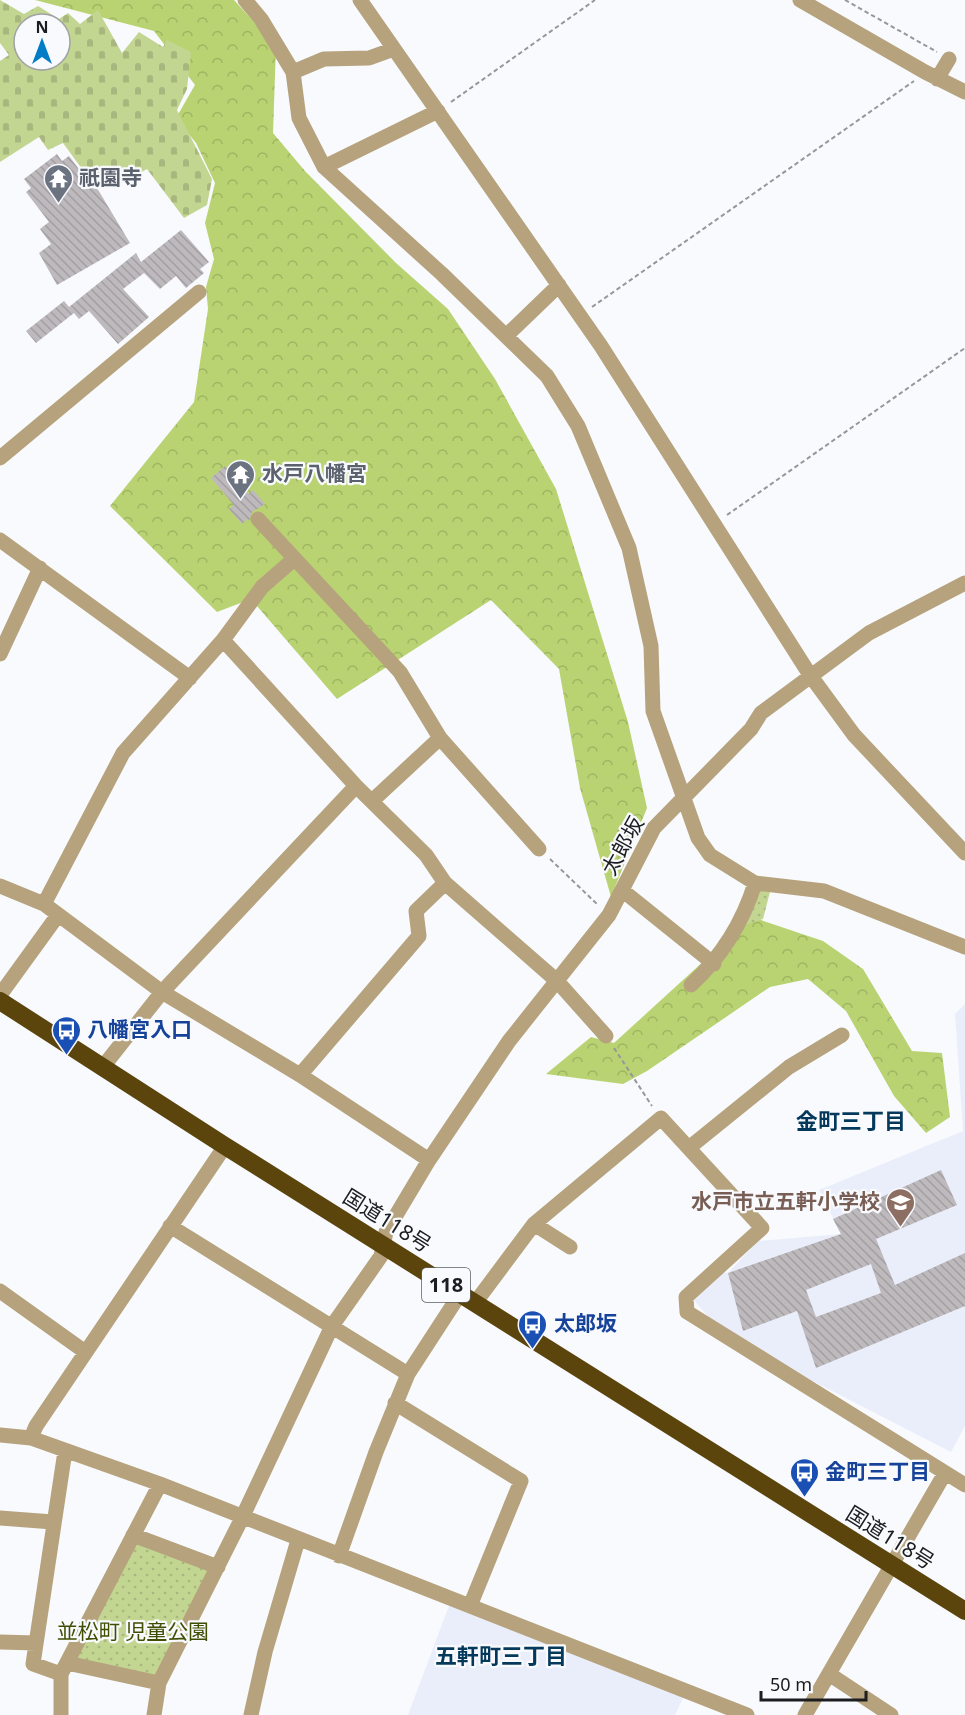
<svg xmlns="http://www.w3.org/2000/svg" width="965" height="1715" viewBox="0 0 965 1715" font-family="'Noto Sans','Noto Sans JP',sans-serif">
<defs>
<pattern id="forest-crowns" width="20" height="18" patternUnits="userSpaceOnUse" patternTransform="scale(1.5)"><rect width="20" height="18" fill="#b9d372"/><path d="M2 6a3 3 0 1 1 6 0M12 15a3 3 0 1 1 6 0" fill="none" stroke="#9eb562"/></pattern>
<pattern id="cemetery-stones" width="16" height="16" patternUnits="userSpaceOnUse" patternTransform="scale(1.5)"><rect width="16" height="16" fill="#c3d691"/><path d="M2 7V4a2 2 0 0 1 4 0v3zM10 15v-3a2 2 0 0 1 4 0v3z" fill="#a7b77d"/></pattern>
<pattern id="park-dots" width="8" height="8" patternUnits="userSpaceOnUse" patternTransform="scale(1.5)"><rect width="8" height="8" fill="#c3d691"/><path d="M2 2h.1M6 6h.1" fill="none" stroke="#a7b77d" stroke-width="1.8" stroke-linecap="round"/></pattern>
<pattern id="building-back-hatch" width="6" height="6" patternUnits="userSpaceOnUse" patternTransform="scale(1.5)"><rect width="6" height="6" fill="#bdb9bc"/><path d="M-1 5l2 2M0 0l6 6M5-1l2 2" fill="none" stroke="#a29fa1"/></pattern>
</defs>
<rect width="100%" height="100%" fill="#f8fafe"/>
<path fill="#eaeefa" d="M 965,1004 L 965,1426 L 951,1452 L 725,1336 L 691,1297 L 714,1270 L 728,1273 L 758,1241 L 841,1234 L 819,1190 L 963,1131 L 955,1014 Z
M 450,1603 L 685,1694 L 675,1715 L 408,1715 Z"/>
<path fill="url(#forest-crowns)" d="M 35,0 L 234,0 L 276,46 L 273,133 L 305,171 L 396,263 L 448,309 L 495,379 L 556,489 L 628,722 L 647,808 L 611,897 L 580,788 L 559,669 L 491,600 L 337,699 L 251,599 L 217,612 L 110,506 L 194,402 L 208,309 L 206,287 L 214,259 L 205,223 L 215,183 L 196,143 L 176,118 L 195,85 L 154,31 Z
M 752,917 L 823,941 L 863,969 L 912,1051 L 942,1053 L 950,1117 L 926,1133 L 894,1096 L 846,1011 L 808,979 L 770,987 L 647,1071 L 623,1084 L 546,1074 L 591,1037 L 614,1043 Z"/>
<path fill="url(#cemetery-stones)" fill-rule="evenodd" d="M 0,0 L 24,14 L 38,6 L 59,19 L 68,13 L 80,24 L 98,10 L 122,53 L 139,32 L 163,47 L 167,40 L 191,52 L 187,89 L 177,110 L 212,179 L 207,205 L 184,218 L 147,169 L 122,183 L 113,167 L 90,180 L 63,143 L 48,150 L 39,137 L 0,162 L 0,61 L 9,55 L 0,43 ZM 24,24 L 60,24 L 60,60 L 24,60 Z"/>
<path fill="url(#park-dots)" d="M 756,885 L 771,888 L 763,919 L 739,927 Z
M 134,1540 L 210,1567 L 156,1679 L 72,1661 Z"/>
<path fill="url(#building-back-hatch)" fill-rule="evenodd" d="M 57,154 L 62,161 L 69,156 L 94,189 L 97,188 L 130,243 L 57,285 L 39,253 L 51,244 L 40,229 L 49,222 L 26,192 L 31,188 L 24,179 Z
M 181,230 L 209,262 L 200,269 L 204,273 L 186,288 L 176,276 L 160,289 L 144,273 L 123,289 L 149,317 L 118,344 L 89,311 L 79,319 L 74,313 L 36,343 L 26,331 L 64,301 L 69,307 L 136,253 L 141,262 Z
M 225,466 L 248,494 L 253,490 L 265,504 L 252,512 L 249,521 L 247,519 L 242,524 L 229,509 L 234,505 L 211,478 Z
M 941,1170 L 957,1205 L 876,1239 L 895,1285 L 965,1253 L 965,1306 L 816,1368 L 797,1311 L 743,1331 L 728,1273 L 841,1234 L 833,1219 ZM 871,1264 L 881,1293 L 816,1317 L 806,1290 Z"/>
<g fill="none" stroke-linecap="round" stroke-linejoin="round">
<path stroke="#95979a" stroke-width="2" stroke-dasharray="4.5 3" stroke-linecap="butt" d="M 845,0 L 937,52
M 451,102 L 595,0
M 592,307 L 914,81
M 727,515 L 965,348
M 550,859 L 598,905
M 614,1048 L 652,1106"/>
<path stroke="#b6a37d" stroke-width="15" d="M 245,0 L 261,19 L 293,72 L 299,118 L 324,167 L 442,274 L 547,376 L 578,426 L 629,548 L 651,646 L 653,711 L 698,838 L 710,855 L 755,883 L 824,891 L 965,947
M 360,0 L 601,346 L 810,675 L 854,735 L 965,853
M 800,0 L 925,72 L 965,92
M 293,72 L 324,59 L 369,58 L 394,49
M 937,79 L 949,59
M 324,167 L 438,111
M 507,335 L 559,285
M 0,458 L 199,292
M 258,519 L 400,672 L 440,738 L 539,849
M 0,540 L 190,678
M 223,640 L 262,587 L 294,559
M 0,654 L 40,568
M 356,786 L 426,855 L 445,883 L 557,981 L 606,1036
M 372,801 L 440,738
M 0,886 L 44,904 L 162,992 L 300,1075 L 429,1160
M 622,890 L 714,964
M 44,904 L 123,753 L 223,640 L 356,786 L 162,992 L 102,1068
M 691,985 C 721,957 743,922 755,883
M 0,995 L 58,915
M 300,1075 L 419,936 L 416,911 L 445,883
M 690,1147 L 789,1067 L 842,1035
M 534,1224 L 570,1247
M 170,1226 L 408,1374
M 0,1291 L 84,1351
M 475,1303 L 534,1224 L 661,1118 L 762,1228 L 686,1297 L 687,1312 L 965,1485
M 395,1403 L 521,1481 L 470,1606
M 0,1435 L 31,1438 L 160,1484 L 747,1715
M 31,1438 L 36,1426 L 225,1146
M 0,1518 L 53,1522
M 133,1535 L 218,1567
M 339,1556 L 376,1452 L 408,1374 L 460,1294
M 0,1642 L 36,1643
M 67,1663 L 159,1683
M 61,1674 L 33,1664 L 65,1451
M 829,1674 L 891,1715
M 61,1715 L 61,1674 L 160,1484
M 154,1715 L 159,1683 L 242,1518 L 332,1326 L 381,1256 L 386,1232 L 429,1160 L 509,1041 L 609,915 L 654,828 L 751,729 L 761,713 L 869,633 L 965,583
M 251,1715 L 265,1652 L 298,1540
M 805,1715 L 945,1473"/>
<path stroke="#5b450d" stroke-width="18" d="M 0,1001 L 225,1146 L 965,1611"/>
</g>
<defs>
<symbol id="temple-pin" viewBox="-11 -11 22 30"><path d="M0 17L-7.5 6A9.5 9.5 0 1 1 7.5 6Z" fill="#6b7280" stroke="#f8fafe"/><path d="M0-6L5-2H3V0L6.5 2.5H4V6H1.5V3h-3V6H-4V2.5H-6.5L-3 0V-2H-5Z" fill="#fff"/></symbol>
<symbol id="bus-pin" viewBox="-11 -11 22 30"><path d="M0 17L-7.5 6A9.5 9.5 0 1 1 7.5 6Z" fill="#1a4fb4" stroke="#f8fafe"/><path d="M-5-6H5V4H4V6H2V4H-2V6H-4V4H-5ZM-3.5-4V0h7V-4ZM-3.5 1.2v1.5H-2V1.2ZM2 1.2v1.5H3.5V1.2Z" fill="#fff"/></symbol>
<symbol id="school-pin" viewBox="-11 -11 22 30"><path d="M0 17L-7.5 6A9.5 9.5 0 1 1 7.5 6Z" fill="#8d6e63" stroke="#f8fafe"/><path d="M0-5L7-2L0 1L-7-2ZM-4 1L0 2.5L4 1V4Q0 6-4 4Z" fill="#fff"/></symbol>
</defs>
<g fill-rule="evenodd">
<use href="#temple-pin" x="42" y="162" width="33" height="45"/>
<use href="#temple-pin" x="224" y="458" width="33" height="45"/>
<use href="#bus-pin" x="50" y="1014" width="33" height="45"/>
<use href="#school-pin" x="884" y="1186" width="33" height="45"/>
<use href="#bus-pin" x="516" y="1308" width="33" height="45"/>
<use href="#bus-pin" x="788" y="1456" width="33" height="45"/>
</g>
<g text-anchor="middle" stroke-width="4.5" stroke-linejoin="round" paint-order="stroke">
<rect fill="#f8fafe" stroke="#5e5f62" stroke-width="1.5" x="422" y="1268" width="48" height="34" rx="4.5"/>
<g font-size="20" font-weight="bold" fill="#1c1d1f">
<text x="446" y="1292">118</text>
</g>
<g font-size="21" font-weight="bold" fill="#5b616d" stroke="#f8fafe" text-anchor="start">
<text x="79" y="185">祇園寺</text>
<text x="262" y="481">水戸八幡宮</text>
</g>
<g font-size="21" fill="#1c1d1f" stroke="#f8fafe">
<text transform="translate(623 846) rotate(-61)" y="7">太郎坂</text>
<text transform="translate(387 1221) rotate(32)" y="7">国道118号</text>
<text transform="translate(890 1538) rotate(32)" y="7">国道118号</text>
</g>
<g font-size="21" font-weight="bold" fill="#164399" stroke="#f8fafe" text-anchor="start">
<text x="87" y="1037">八幡宮入口</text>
<text x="554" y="1331">太郎坂</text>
<text x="825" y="1479">金町三丁目</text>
</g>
<g font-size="21" font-weight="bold" fill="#785e54" stroke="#f8fafe" text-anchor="end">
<text x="880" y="1209">水戸市立五軒小学校</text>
</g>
<g font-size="21" fill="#3f4e03" stroke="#f8fafe">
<text x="133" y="1639">並松町 児童公園</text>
</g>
<g font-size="22" font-weight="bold" fill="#05395c" stroke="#f8fafe">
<text x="851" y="1129">金町三丁目</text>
<text x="501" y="1664">五軒町三丁目</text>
</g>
</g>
<g transform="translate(42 42)"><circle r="28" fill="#f8fafe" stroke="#a0a2a5" stroke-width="1.5"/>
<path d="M0-4.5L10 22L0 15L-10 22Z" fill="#007dc6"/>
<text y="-9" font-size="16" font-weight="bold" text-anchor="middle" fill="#1c1d1f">N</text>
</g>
<path d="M761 1691v9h105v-9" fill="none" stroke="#1c1d1f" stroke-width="3"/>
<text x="770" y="1691" font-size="18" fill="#1c1d1f" stroke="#f8fafe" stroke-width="4.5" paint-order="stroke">50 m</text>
</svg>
